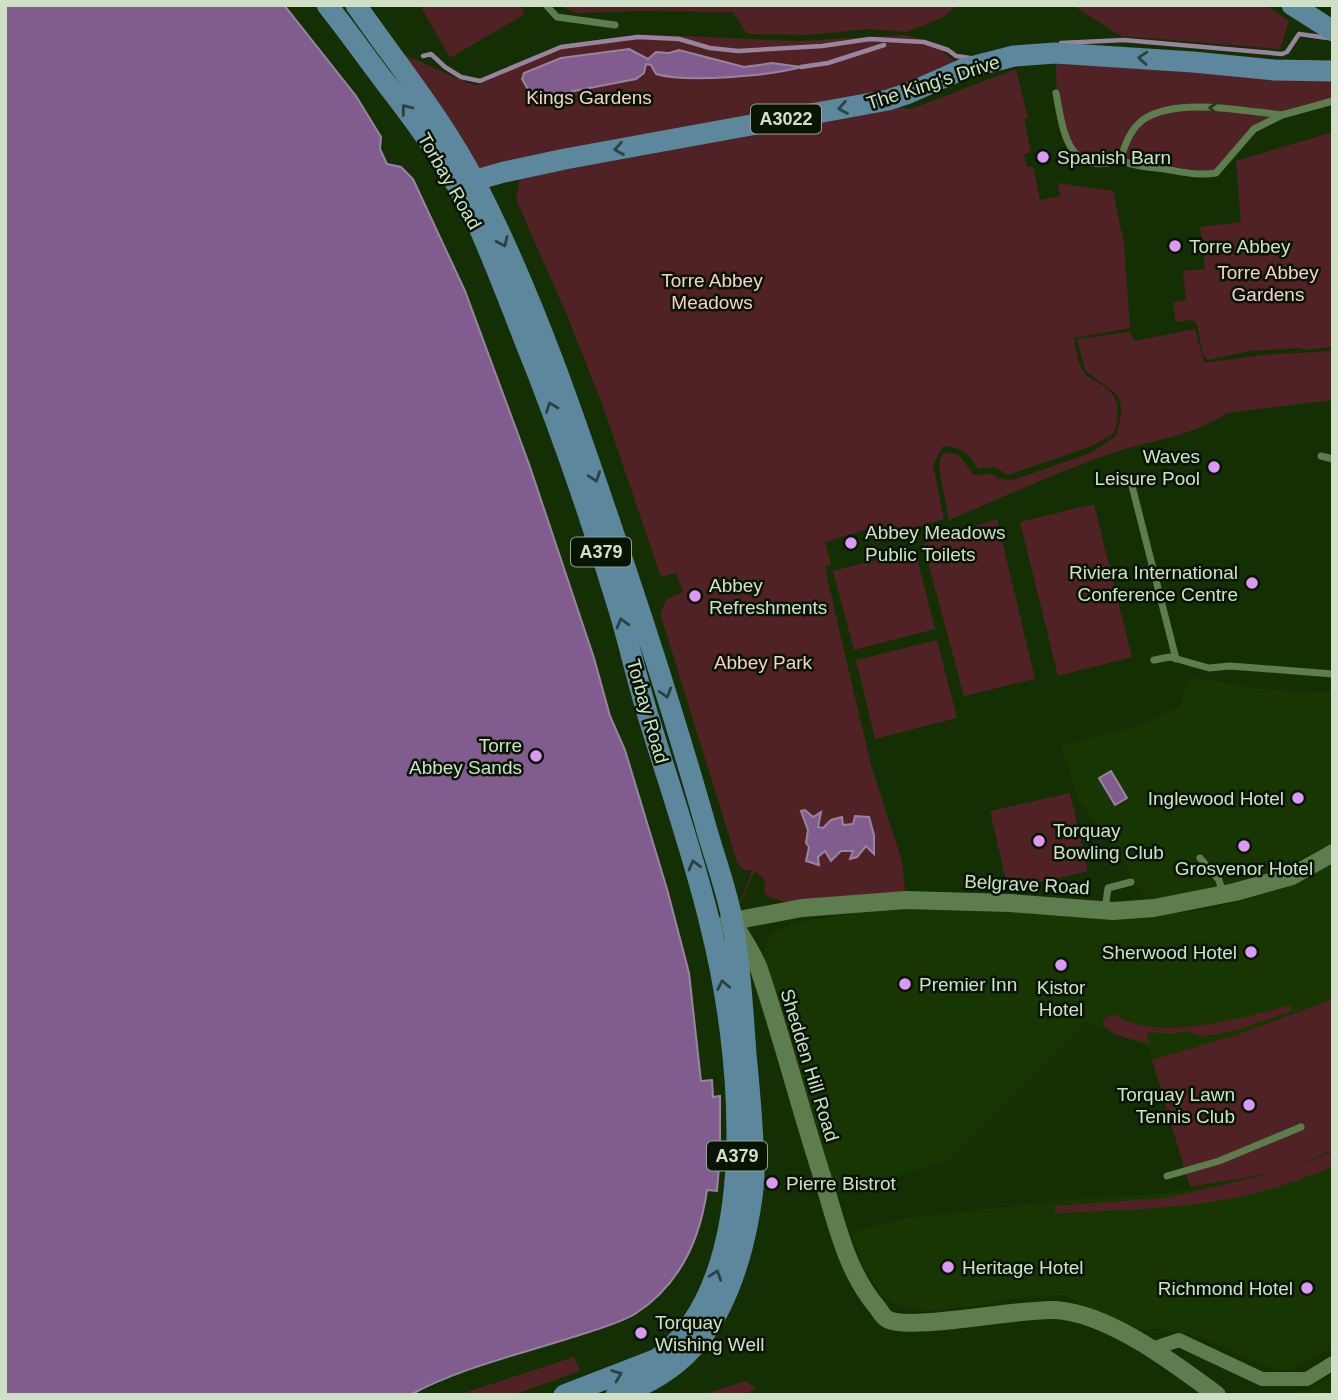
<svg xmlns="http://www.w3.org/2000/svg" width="1338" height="1400" viewBox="0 0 1338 1400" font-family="Helvetica,sans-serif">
<rect width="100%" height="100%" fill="#142f03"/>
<path fill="#173602" d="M 1193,677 L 1260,689 L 1333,692 L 1333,843 L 1262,878 L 1147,901 L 1112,844 L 1078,799 L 1061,745 L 1143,724 L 1179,707 L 1186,683 Z
M 1333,862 L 1333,999 L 1236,1035 L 1152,1060 L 1148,1047 L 1086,1022 L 947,1161 L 843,1192 L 833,1185 L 793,1048 L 766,967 L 764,952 L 767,941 L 774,931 L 803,921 L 872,911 L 936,908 L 1138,917 L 1211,909 L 1300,881 Z
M 1333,1150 L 1333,1346 L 1292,1370 L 1275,1370 L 1199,1337 L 1162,1329 L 1133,1330 L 1064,1295 L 1011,1299 L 985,1305 L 924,1311 L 894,1304 L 883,1296 L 864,1267 L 851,1232 L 907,1218 L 1064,1200 L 1166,1193 L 1288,1170 Z
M 1333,1376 L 1333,1395 L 1281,1395 L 1308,1390 Z"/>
<path fill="#502226" d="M 420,5 L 520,5 L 525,14 L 450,58 Z
M 558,5 L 958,5 L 942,18 L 906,32 L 869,29 L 808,35 L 747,34 L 733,12 L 638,11 L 576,13 Z
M 1072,5 L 1266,5 L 1289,21 L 1280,49 L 1121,36 Z
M 641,34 L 798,41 L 904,35 C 932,40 942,50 963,69 L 909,93 L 474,180 L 388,49 C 419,59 446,75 477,86 L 560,45 Z
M 1055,53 L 1333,71 L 1333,101 L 1295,110 L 1254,129 L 1216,173 L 1120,160 L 1087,161 C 1081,154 1068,145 1064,137 C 1054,113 1058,78 1055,53 Z
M 1016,69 L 1028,118 L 1024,119 L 1031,152 L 1024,154 L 1027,167 L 1033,167 L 1040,200 L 1060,196 L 1058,183 L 1113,191 L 1124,244 L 1130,328 L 1074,338 C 1076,348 1077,362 1083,371 C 1087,378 1094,380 1101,384 C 1121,397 1120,412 1114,433 L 1092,446 L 1008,475 L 995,467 L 978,469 C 970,453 960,447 943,446 L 933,465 L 944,519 L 893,534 L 877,544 L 871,528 L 825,542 L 831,565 L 825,566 L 828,582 L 871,765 L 902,861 L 906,899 L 802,908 L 767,896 L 764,891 L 765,881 L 755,870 L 733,921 L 752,871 L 745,870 L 738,865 L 660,613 L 667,599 L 683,592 L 676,573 L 661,577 L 601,401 L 568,318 L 516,199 L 520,177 L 637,157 L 897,107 L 911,109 Z
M 1333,132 L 1333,347 L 1305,350 L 1299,348 L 1250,351 L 1208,360 L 1203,355 L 1197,324 L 1192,320 L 1176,322 L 1173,302 L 1186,300 L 1183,271 L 1205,269 L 1200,227 L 1241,222 L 1236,161 Z
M 1195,329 L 1204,363 L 1263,355 L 1333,351 L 1333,400 L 1227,413 C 1195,436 1152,440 1115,452 C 1059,471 1004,497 949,520 L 939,468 L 940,460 L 944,452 L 959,455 L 974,475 L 991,474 L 1000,479 L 1013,480 L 1091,453 L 1116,436 C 1130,390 1114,395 1085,370 L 1077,339 L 1129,332 L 1135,341 Z
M 1094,504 L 1132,657 L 1058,676 L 1020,522 Z
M 997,519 L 1035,679 L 964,696 L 923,544 Z
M 915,550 L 935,629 L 854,650 L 833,571 Z
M 937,640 L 957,718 L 875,739 L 856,660 Z
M 1070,793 L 1088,871 L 1008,890 L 990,811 Z
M 1333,999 L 1333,1150 L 1296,1167 L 1333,1152 L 1333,1167 C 1301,1180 1268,1191 1234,1198 C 1176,1209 1114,1211 1055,1213 L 1055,1206 L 1166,1198 L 1279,1172 L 1190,1187 L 1152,1060 L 1236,1035 Z
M 1290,1005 L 1291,1011 L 1243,1028 L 1213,1035 L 1199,1036 L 1187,1031 L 1172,1034 L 1146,1032 L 1150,1043 C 1134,1040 1111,1037 1102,1022 L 1105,1018 L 1115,1014 C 1154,1044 1246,1017 1290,1005 Z
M 574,1357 L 580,1371 L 513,1395 L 458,1395 Z
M 745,1381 L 756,1389 L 745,1395 L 702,1395 Z"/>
<path fill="#805d8e" stroke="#98849f" stroke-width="2" d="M 5,5 L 284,5 L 356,96 L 381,137 L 380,149 L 387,164 L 401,167 L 413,179 L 465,291 L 529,464 L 594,658 L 610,716 L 625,750 L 667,889 L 689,973 L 701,1081 L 712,1080 L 713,1097 L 720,1096 L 720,1155 L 717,1191 L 707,1190 C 700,1240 680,1285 635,1314 C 616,1325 591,1331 570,1338 C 517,1355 460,1368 410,1395 L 5,1395 Z
M 629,49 L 648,59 L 656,52 L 669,53 L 679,50 L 744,67 L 772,63 L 801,67 C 769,76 687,83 656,74 L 651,65 L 646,64 L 644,73 L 636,79 L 538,98 L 531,95 L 522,79 L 524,73 L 561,58 Z
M 1111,771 L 1127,798 L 1115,805 L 1099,778 Z
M 805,810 L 813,817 L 821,812 L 818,827 L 823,828 L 831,820 L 842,817 L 843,825 L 853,824 L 855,816 L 869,817 L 874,835 L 874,854 L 866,846 L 857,857 L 850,859 L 853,851 L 841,851 L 831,861 L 825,851 L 818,857 L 819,865 L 806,861 L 809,847 L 806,843 L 808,830 L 801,811 Z"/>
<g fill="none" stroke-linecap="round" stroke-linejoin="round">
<path stroke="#98849f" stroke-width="4.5" d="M 1061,43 L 1124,40 L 1282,54 L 1287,52 L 1299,34 L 1328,38
M 423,56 L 431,54 L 445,67 L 461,77 L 480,81 L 561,47 L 638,37 L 679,39 L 710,48 L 738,51 L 822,46 L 870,39 L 924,42 L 948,50 L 956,56 L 970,58
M 801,67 L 828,63 L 884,45"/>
<path stroke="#5e7d4f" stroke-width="7" d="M 546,5 L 557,17 L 615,25
M 1056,93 C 1063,130 1067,178 1120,160
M 1282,115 C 1243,111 1178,97 1144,119 C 1130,129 1125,145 1120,160 C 1136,167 1149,167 1165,169 C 1183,172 1198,176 1216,173 L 1254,129 L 1282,115 L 1333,101
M 1321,456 L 1333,459
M 1131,482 L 1176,659
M 1154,660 L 1170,657 L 1209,668 L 1230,666 L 1333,674
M 1200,858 L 1219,880 L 1223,895
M 1105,909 L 1108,888 L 1131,882
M 1167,1176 L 1219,1161 L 1301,1127"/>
<path stroke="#5e7d4f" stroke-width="14" d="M 1152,1349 L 1179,1340 L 1262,1379 L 1307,1379 L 1333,1363"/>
<path stroke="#5e7d4f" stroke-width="18" d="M 736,927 C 744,941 754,955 759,969 C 782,1037 800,1108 822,1176 C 836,1221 846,1271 877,1307 C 880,1311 883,1317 887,1319 C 907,1332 1021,1308 1055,1310 C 1109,1313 1175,1364 1217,1395
M 712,930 L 733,921 L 802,908 L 906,900 L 1010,903 L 1113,911 L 1154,908 L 1235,892 L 1292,876 L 1333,853"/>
<path stroke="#5d879c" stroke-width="21" d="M 327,5 C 347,30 365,56 385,82 C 419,126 453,172 477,223 C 494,261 509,300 524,339 C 560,428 591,518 619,610 C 628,640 635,671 644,702 C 666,777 693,851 711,928 C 740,1043 768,1279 657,1359 L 564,1395
M 356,5 C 397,64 443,120 476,184 C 539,307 582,440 626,570 C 654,653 680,736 704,820 C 713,854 727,889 733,924 C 740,966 743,1010 746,1054 C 750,1095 754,1135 754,1176 C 753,1199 748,1223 743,1244 C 724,1318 692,1371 616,1395
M 1292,5 L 1333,31
M 462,184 L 504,172 L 565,159 L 888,100 L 909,93 L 963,69 L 1014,56 L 1055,53 L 1193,62 L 1274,70 L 1333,71"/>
</g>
<defs><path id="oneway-chevron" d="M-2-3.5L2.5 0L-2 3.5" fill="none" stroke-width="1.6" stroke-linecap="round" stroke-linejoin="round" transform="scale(1.75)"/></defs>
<g stroke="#2a4241">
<use href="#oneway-chevron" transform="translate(1143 58) rotate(-176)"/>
<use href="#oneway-chevron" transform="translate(843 108) rotate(170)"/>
<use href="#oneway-chevron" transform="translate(406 109) rotate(-128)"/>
<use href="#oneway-chevron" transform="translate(619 149) rotate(170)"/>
<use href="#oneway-chevron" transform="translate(503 242) rotate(66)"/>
<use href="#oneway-chevron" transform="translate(551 407) rotate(-111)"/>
<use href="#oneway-chevron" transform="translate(595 477) rotate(71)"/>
<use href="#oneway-chevron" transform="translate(622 623) rotate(-105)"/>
<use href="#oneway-chevron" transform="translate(666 693) rotate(73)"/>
<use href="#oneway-chevron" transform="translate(694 865) rotate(-105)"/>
<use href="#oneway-chevron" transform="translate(723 985) rotate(-101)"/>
<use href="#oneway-chevron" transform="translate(716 1275) rotate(-71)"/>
<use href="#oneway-chevron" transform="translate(617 1375) rotate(-21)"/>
</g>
<use stroke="#26391e" href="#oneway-chevron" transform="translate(1214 108) rotate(-178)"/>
<g fill="#db99f5" stroke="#081404" stroke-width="2.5">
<circle cx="1043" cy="157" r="7"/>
<circle cx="1175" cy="246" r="7"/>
<circle cx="1214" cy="467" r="7"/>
<circle cx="851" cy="543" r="7"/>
<circle cx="1252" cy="583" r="7"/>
<circle cx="695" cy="596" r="7"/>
<circle cx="536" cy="756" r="7"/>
<circle cx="1298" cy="798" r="7"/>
<circle cx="1039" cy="841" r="7"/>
<circle cx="1244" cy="846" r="7"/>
<circle cx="1251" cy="952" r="7"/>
<circle cx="1061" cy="965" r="7"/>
<circle cx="905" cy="984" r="7"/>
<circle cx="1249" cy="1105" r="7"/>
<circle cx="772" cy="1183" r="7"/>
<circle cx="948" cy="1267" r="7"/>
<circle cx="1307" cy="1288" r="7"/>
<circle cx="641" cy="1333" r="7"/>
</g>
<g text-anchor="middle" stroke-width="5" stroke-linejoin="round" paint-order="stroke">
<g fill="#081404" stroke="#93a38c" stroke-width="2">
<rect x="751" y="104.5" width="70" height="29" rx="5"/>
<rect x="571" y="537.5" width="60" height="29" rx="5"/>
<rect x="707" y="1141.5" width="60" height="29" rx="5"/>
</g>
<g font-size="18" font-weight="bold" fill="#cfe0c7">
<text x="786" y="125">A3022</text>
<text x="601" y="558">A379</text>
<text x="737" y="1162">A379</text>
</g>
<g font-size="19" fill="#cfe0c7" stroke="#081404">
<text transform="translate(933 82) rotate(-18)" y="7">The King's Drive</text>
<text transform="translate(450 181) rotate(60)" y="7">Torbay Road</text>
<text transform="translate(648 711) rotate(74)" y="7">Torbay Road</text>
<text transform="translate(1027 884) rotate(3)" y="7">Belgrave Road</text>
<text transform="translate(810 1065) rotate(73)" y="7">Shedden Hill Road</text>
</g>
<g font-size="19" fill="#f7cecf" stroke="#081404">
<text x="589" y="104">Kings Gardens</text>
<text x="1268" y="279">Torre Abbey<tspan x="1268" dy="22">Gardens</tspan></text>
<text x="712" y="287">Torre Abbey<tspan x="712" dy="22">Meadows</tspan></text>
<text x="763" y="669">Abbey Park</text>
</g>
<g font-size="19" fill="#cfe0c7" stroke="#081404" text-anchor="start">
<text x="1057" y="164">Spanish Barn</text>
<text x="1189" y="253">Torre Abbey</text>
<text x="1200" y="463" text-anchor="end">Waves<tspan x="1200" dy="22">Leisure Pool</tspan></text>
<text x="865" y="539">Abbey Meadows<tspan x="865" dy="22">Public Toilets</tspan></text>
<text x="1238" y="579" text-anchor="end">Riviera International<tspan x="1238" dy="22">Conference Centre</tspan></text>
<text x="709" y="592">Abbey<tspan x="709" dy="22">Refreshments</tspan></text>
<text x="522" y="752" text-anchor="end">Torre<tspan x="522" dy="22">Abbey Sands</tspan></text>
<text x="1284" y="805" text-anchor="end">Inglewood Hotel</text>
<text x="1053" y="837">Torquay<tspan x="1053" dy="22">Bowling Club</tspan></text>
<text x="1244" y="875" text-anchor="middle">Grosvenor Hotel</text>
<text x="1237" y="959" text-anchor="end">Sherwood Hotel</text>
<text x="919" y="991">Premier Inn</text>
<text x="1061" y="994" text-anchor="middle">Kistor<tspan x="1061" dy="22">Hotel</tspan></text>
<text x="1235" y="1101" text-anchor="end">Torquay Lawn<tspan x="1235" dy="22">Tennis Club</tspan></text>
<text x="786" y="1190">Pierre Bistrot</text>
<text x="962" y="1274">Heritage Hotel</text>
<text x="1293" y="1295" text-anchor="end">Richmond Hotel</text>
<text x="655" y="1329">Torquay<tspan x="655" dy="22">Wishing Well</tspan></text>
</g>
</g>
<rect width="1338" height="1400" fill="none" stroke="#cfe0c7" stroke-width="14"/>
</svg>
